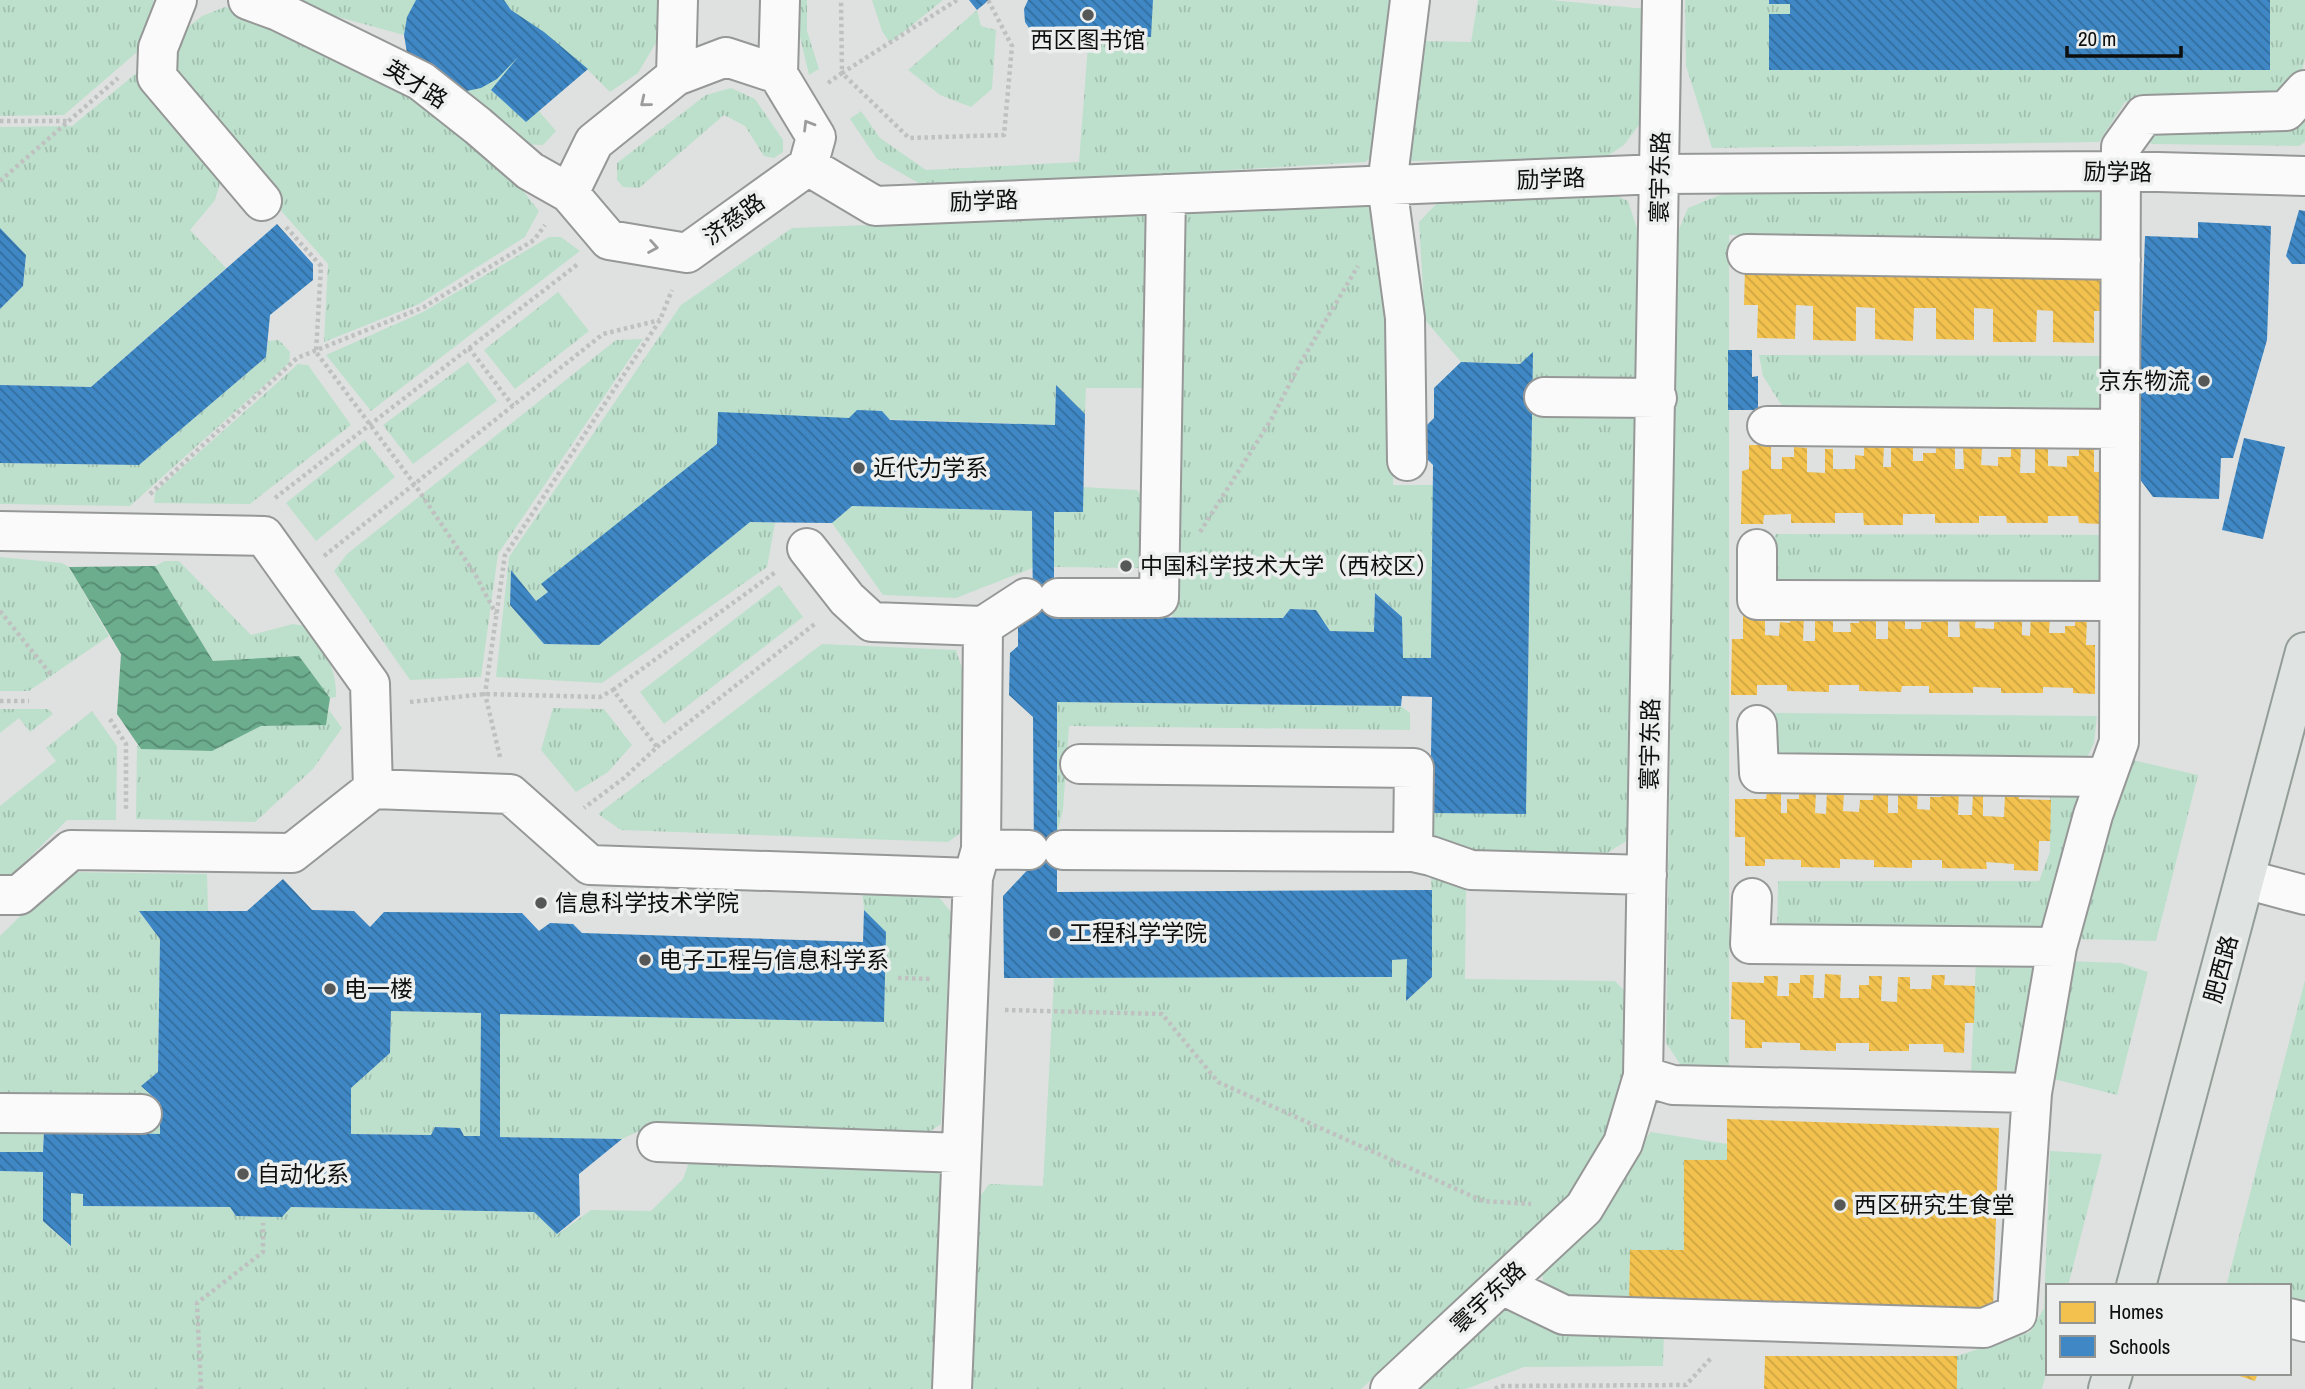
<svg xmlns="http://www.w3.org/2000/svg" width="2305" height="1389" viewBox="0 0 2305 1389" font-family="'Archivo Narrow','Noto Sans SC',sans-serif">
<defs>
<pattern id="grass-tufts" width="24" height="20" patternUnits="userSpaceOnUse" patternTransform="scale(1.75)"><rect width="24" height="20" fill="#bde0cc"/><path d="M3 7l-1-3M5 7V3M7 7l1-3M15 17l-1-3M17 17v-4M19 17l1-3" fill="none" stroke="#a1bfae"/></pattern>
<pattern id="water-waves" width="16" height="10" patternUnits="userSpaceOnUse" patternTransform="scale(1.75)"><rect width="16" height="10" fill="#6bad8d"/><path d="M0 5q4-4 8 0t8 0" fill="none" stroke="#568b72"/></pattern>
<pattern id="homes-back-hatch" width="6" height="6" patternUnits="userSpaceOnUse" patternTransform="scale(1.75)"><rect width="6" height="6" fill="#f2c14e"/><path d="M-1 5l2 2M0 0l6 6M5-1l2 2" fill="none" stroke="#cea543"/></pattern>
<pattern id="schools-back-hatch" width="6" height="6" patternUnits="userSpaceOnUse" patternTransform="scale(1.75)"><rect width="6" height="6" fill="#3f88c5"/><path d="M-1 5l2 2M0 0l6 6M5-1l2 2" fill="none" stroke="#336e9e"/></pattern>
</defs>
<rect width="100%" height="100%" fill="#dfe1e0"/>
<path fill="url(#grass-tufts)" d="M 0,0 L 153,0 L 155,10 L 152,39 L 64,115 L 0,116 Z
M 276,0 L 661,0 L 660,36 L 638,73 L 610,92 L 587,69 L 538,110 L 556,131 L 543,145 L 516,144 L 422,70 L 404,35 Z
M 799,0 L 807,0 L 807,31 L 819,69 L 809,75 L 798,28 Z
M 872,0 L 943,0 L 890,43 L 882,31 Z
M 1153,0 L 1396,0 L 1380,151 L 1365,162 L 927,188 L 877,159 L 850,119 L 861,111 L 880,138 L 926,170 L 1079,162 L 1089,32 L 1150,36 Z
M 1478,0 L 1551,0 L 1647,9 L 1641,122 L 1624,145 L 1603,159 L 1411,161 L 1407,149 L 1426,41 L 1471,42 Z
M 1685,0 L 1769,0 L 1770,4 L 1790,4 L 1790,14 L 1770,70 L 2270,70 L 2270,0 L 2305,0 L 2305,59 L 2299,83 L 2280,102 L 2125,102 L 2099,142 L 1712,148 L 1686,66 Z
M 225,7 L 262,12 L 385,73 L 495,155 L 539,211 L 525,237 L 419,304 L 324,342 L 328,264 L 181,97 L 167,72 L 172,40 L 202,16 Z
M 977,10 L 981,26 L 996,30 L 992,89 L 971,107 L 940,95 L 908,70 Z
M 139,71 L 221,180 L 215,200 L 190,230 L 226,268 L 91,387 L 0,385 L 0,309 L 23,286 L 26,256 L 0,228 L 0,127 L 72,126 Z
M 731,88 L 755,99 L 783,140 L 783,152 L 774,158 L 764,156 L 745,126 L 724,115 L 639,188 L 623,187 L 617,180 L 617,163 L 706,95 Z
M 2305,111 L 2305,142 L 2299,146 L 2152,144 L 2145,139 L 2150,127 Z
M 2104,189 L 2111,241 L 1729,235 L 1729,1070 L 1682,1067 L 1666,1043 L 1677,234 L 1688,208 L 1730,191 Z
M 1607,191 L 1628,201 L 1645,253 L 1633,837 L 1607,853 L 1441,850 L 1420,834 L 1430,800 L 1526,814 L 1533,353 L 1520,364 L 1461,362 L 1425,320 L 1419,222 L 1441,199 Z
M 1373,203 L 1396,362 L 1393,485 L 1433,485 L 1431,658 L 1403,658 L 1402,617 L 1375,593 L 1374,632 L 1330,631 L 1315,610 L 1290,609 L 1283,618 L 1172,617 L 1176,214 Z
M 1151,214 L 1147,388 L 1086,388 L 1085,414 L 1056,386 L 1055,425 L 849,418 L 717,444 L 542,585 L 548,592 L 536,601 L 511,571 L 510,605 L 544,644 L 599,645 L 750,522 L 775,523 L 767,567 L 602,683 L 496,677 L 509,557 L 681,305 L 792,228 Z
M 549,237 L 561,237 L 580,251 L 371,411 L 326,355 L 423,312 Z
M 558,292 L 589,331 L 515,389 L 484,350 Z
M 643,339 L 498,554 L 481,677 L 410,680 L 334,571 L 347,554 L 616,340 Z
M 279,340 L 290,352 L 289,363 L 130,506 L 0,504 L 0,463 L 139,465 L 266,357 L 268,341 Z
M 1759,355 L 2110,356 L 2106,411 L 1784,409 L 1763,376 Z
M 468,362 L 497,401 L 413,464 L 383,425 Z
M 298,364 L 308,365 L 351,425 L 250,504 L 154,503 L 155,492 Z
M 365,440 L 395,477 L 316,541 L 286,503 Z
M 1083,487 L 1137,490 L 1151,507 L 1141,568 L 1054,567 L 1054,512 L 1083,512 Z
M 852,506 L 1032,511 L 1033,568 L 956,598 L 883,595 L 832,523 Z
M 1775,534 L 2111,535 L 2111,590 L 1775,591 Z
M 0,557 L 62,563 L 69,567 L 109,636 L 29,691 L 0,691 Z
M 165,561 L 179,561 L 251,635 L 293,624 L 306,626 C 323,652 337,665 336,697 L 330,698 L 299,656 L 213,661 L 155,566 Z
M 779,585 L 803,617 L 664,724 L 640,692 Z
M 822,644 L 956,650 L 967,683 L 961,833 L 948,842 L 621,830 L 598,814 Z
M 1057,702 L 1401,706 L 1410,713 L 1410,730 L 1069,726 L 1063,810 L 1057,833 Z
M 553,708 L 604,709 L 632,745 L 608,772 L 576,792 L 541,750 Z
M 0,709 L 48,709 L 53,714 L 30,732 L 19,718 L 0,733 Z
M 329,710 L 342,728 L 313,769 L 255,822 L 136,819 L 137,745 L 141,749 L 212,751 L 261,726 L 325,725 Z
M 92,711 L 117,746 L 116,820 L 67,820 L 13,874 L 0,874 L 0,806 L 56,761 L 46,748 Z
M 1775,713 L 2097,716 L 2094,743 L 2085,762 L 1774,758 Z
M 2128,759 L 2198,775 L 2156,941 L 2074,939 Z
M 2050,782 L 2073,788 L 2086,803 L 2052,936 L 1777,935 L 1778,881 L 2039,881 L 2050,852 Z
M 1431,865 L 1466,884 L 1465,979 L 1615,981 L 1630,996 L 1627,1093 L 1575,1198 L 1361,1389 L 963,1389 L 976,1202 L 989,1184 L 1043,1186 L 1054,978 L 1407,959 L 1407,1000 L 1432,977 Z
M 65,872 L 207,874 L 208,911 L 139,911 L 160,939 L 158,1072 L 141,1086 L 160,1103 L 160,1134 L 44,1132 L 43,1152 L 0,1152 L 0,936 Z
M 862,889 L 935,892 L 951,912 L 941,1124 L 917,1140 L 637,1132 L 622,1139 L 500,1137 L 500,1014 L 884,1022 L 886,933 L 864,910 Z
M 2043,959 L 2026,1074 L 1971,1073 L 1976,960 Z
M 2067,961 L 2121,963 L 2148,972 L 2117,1095 L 2046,1077 Z
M 2305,980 L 2305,1304 L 2289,1300 L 2289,1286 L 2236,1286 L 2227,1283 Z
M 391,1011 L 481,1013 L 480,1136 L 464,1136 L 460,1128 L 435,1127 L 431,1135 L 351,1134 L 351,1088 L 390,1053 Z
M 1651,1132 L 1727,1144 L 1727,1160 L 1684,1160 L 1684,1250 L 1630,1250 L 1629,1305 L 1545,1296 L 1542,1273 L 1632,1152 Z
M 693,1150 L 933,1163 L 941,1175 L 935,1383 L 934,1389 L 0,1389 L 0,1171 L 43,1172 L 43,1221 L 70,1246 L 71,1193 L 83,1194 L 83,1206 L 230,1207 L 236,1216 L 282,1217 L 291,1207 L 534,1212 L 558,1234 L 591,1210 L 651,1211 L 683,1179 Z
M 2050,1151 L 2102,1154 L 2068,1286 L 2048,1286 L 2048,1366 L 2042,1389 L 1957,1389 L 1957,1356 L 2030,1332 L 2044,1308 Z
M 1498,1306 L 1519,1312 L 1664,1329 L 1663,1366 L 1524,1367 L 1466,1389 L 1411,1389 Z"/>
<path fill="url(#water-waves)" d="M 155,566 L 213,661 L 299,656 L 330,698 L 326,725 L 261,726 L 212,751 L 141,749 L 117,714 L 121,654 L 69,567 Z"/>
<path fill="url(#homes-back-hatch)" d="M 1745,268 L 2109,275 L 2108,311 L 2094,311 L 2094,343 L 2053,342 L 2053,311 L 2037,310 L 2036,342 L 1993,342 L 1993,309 L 1974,308 L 1974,340 L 1936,339 L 1936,308 L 1914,308 L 1913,341 L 1875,339 L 1875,308 L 1856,307 L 1856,341 L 1813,340 L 1813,306 L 1796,305 L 1795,339 L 1757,338 L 1758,305 L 1744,305 Z
M 1749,445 L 1771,445 L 1771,469 L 1782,469 L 1782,457 L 1794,457 L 1794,447 L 1807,448 L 1807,472 L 1825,473 L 1825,449 L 1833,449 L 1833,469 L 1855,469 L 1855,455 L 1864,456 L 1864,446 L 1884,446 L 1883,467 L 1891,467 L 1891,446 L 1913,446 L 1913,461 L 1923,461 L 1923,453 L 1936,453 L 1936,446 L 1955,446 L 1955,469 L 1964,469 L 1963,447 L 1982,448 L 1981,465 L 1998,466 L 1998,457 L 2011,457 L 2011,445 L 2021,445 L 2020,473 L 2035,473 L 2035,446 L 2048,446 L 2048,466 L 2067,467 L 2067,456 L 2079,456 L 2079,448 L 2094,448 L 2094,472 L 2102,472 L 2101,524 L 2079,523 L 2078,516 L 2048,516 L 2048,523 L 2007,523 L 2006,516 L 1979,516 L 1979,523 L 1935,523 L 1935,514 L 1903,514 L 1903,525 L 1864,525 L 1863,513 L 1835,513 L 1835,523 L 1791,523 L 1791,514 L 1764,515 L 1763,524 L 1741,524 L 1742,471 L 1749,469 Z
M 1815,614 L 1833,614 L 1833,632 L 1851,632 L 1850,623 L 1859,623 L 1859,614 L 1876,615 L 1876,639 L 1888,639 L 1888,614 L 1905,614 L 1905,629 L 1921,629 L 1921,622 L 1932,622 L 1931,615 L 1948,615 L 1948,637 L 1960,637 L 1959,614 L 1976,614 L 1975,628 L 1994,629 L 1994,622 L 2001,622 L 2001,614 L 2022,615 L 2022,635 L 2030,636 L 2031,616 L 2050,616 L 2049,633 L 2065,633 L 2065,626 L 2075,626 L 2075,618 L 2087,618 L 2086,645 L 2095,645 L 2095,694 L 2073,693 L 2073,688 L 2043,687 L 2043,693 L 2001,693 L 2001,688 L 1973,687 L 1973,693 L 1929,693 L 1929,686 L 1902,686 L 1901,692 L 1859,691 L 1859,685 L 1829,685 L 1829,692 L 1787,691 L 1787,685 L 1757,685 L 1757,695 L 1731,695 L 1732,639 L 1743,639 L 1743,615 L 1765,616 L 1765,635 L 1779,636 L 1780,622 L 1790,623 L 1790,616 L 1804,616 L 1803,641 L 1815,641 Z
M 1898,788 L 1918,789 L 1917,809 L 1930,810 L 1930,797 L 1942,797 L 1942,790 L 1959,791 L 1958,815 L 1972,815 L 1973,793 L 1983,794 L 1983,816 L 2004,817 L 2005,794 L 2019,794 L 2019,799 L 2051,800 L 2050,841 L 2039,841 L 2038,871 L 2014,870 L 2014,864 L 1986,862 L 1987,869 L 1942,868 L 1942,860 L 1912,860 L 1912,868 L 1874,867 L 1874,860 L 1840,859 L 1840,868 L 1801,867 L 1801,860 L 1765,859 L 1765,866 L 1745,866 L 1745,837 L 1735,837 L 1735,799 L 1766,799 L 1767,792 L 1781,793 L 1781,813 L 1787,813 L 1787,799 L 1799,799 L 1799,790 L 1816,791 L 1815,813 L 1826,814 L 1827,791 L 1844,792 L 1843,811 L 1859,812 L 1860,800 L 1873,800 L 1874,790 L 1888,790 L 1888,813 L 1898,813 Z
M 1825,974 L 1841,975 L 1840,998 L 1859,998 L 1859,985 L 1869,985 L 1869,976 L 1882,976 L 1881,1001 L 1897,1002 L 1898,977 L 1910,977 L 1910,989 L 1931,989 L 1932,975 L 1945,975 L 1944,985 L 1975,986 L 1974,1023 L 1965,1023 L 1964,1053 L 1944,1052 L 1943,1044 L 1909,1044 L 1909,1051 L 1869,1051 L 1869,1043 L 1836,1043 L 1836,1051 L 1800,1050 L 1800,1043 L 1762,1042 L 1762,1048 L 1745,1048 L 1745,1020 L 1731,1019 L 1732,982 L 1764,983 L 1764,976 L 1778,976 L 1777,996 L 1789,996 L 1789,983 L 1800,983 L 1800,975 L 1814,975 L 1813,998 L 1824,998 Z
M 1727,1119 L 1999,1128 L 1993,1308 L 1629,1305 L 1630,1250 L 1684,1250 L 1684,1160 L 1727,1160 Z
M 1765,1356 L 1957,1356 L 1957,1389 L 1764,1389 Z
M 2230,1373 L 2258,1373 L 2255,1381 Z"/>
<path fill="url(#schools-back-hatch)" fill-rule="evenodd" d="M 416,0 L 504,0 L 511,10 L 544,32 L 588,69 L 526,122 L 491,90 L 518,57 L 497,79 L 481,88 L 462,92 L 407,53 L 404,35 L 407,17 Z
M 969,0 L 989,0 L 977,10 Z
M 1028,0 L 1153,0 L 1151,37 L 1058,30 L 1044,33 L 1031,31 L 1025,22 L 1024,9 Z
M 1769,0 L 2270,0 L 2270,70 L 1769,70 L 1769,14 L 1790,14 L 1790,4 L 1769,4 Z
M 2299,210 L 2305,211 L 2305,264 L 2292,264 L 2286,256 Z
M 2198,222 L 2271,226 L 2267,340 L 2233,458 L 2221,458 L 2219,499 L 2153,497 L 2136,474 L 2145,236 L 2198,238 Z
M 277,224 L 313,264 L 313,280 L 270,315 L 266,357 L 139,465 L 0,463 L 0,385 L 91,387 Z
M 0,228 L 26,255 L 23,286 L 0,309 Z
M 1728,350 L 1752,350 L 1752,377 L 1758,376 L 1758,410 L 1728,410 Z
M 1533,352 L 1526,814 L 1430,813 L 1432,697 L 1402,696 L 1401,706 L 1057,702 L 1057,892 L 1432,890 L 1432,977 L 1406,1001 L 1407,959 L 1392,960 L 1392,977 L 1004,978 L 1003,896 L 1034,863 L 1033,717 L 1009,695 L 1010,653 L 1018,646 L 1018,616 L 1033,616 L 1032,511 L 852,506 L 832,523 L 750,522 L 599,645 L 544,644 L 510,605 L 511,570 L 536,601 L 548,592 L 541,584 L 717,444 L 718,412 L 849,418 L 857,410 L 882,411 L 890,420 L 1055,425 L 1056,385 L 1085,414 L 1083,512 L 1054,512 L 1054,617 L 1283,618 L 1290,609 L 1316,610 L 1330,631 L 1374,632 L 1375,593 L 1402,617 L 1403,658 L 1431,658 L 1433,465 L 1415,447 L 1415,437 L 1434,418 L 1434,388 L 1461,362 L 1520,364 Z
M 2244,438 L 2285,447 L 2263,539 L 2222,530 Z
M 283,879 L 312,910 L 354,911 L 370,927 L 384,912 L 522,913 L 539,931 L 550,923 L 573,924 L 582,933 L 863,942 L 864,910 L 886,932 L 884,1022 L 500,1014 L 500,1137 L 622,1139 L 579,1174 L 580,1215 L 557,1234 L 534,1212 L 291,1207 L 282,1217 L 236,1216 L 230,1207 L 83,1206 L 83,1194 L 71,1193 L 71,1246 L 43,1221 L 43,1172 L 0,1171 L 0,1152 L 43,1152 L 44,1131 L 160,1134 L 160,1103 L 141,1086 L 158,1072 L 160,939 L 139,911 L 247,911 ZM 391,1011 L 481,1013 L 480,1136 L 464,1136 L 460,1128 L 435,1127 L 431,1135 L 351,1134 L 351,1088 L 390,1053 Z"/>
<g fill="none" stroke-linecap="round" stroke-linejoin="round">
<defs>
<path id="minor" d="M 177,0 L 158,48 L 157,77 L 262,201
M 248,0 L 278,11 L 421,81 L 478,126 L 530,171 L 569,193
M 678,0 L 676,76 L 594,142 L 569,193 L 609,240 L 687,253 L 808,166 L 816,137 L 778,74 L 780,0
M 676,76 L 726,57 L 778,74
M 808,166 L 875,206 L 1660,174 L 2121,171 L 2305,176
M 1747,254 L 2121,260
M 1544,397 L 1657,398
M 1767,426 L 2120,429
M 1407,461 L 1405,318 L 1387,185 L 1410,0
M 0,531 L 264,536 L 370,684 L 373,789
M 807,548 L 847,599 L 872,622 L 983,626 L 981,849 L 973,878 L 952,1389
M 1757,549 L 1757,600 L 2119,601
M 1058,598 L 1159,598 L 1166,194
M 983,626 L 1026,598
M 1757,725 L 1759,773 L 2106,777
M 1080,764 L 1414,768 L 1413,852
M 981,849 L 1029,850
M 1063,850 L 1413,852 L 1431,856 L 1471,870 L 1647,875
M 2245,879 L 2305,895
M 0,895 L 19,895 L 71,850 L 292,853 L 373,789 L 510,794 L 590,865 L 973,878
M 1752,898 L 1750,944 L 2057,947
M 2032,1093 L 2057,947 L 2093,815 L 2119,742 L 2121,147 L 2144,115 L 2286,111 L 2305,90
M 0,1113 L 142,1114
M 657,1142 L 961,1153
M 1502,1285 L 1564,1315 L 1984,1328 L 2017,1314 L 2032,1093 L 1673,1085 L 1643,1076
M 2289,1318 L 2305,1322
M 1390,1389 L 1584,1208 L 1623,1143 L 1643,1076 L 1662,0"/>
<path id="major" d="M 2136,1286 L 2305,652
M 2108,1389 L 2113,1373"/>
</defs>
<use href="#minor" stroke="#969797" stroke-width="42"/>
<use href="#major" stroke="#939d97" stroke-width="42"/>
<path stroke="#bfc1c1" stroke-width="4.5" stroke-dasharray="3.5 3.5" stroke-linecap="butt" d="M 957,0 L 842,73 L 909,138 L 1004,135 L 1012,46 L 988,0
M 828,83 L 842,73 L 841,0
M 0,121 L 67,121
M 0,181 L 118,78
M 286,227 L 321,266 L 316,352 L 415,485 L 475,574 L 496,614
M 469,348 L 513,406
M 150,494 L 297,358 L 424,307 L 534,240 L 545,225
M 275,498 L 578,264
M 1200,532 L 1271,420 L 1301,362 L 1358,266
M 324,556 L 603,334 L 660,320
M 0,611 L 52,676
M 613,690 L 777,571
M 0,701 L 29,701
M 410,702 L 485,694 L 600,697 L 613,690 L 657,747 L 624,778 L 584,808
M 110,719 L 126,744 L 126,811
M 657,747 L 816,623
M 500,757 L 485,694 L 505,555 L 660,320 L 672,290
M 898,978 L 932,979
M 1005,1010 L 1162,1014 L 1218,1082 L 1483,1201 L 1531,1204
M 201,1389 L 197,1303 L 263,1252 L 263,1223
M 1495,1389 L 1500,1386 L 1686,1385 L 1712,1357"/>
<use href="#minor" stroke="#fafafa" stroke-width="38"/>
<use href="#major" stroke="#dfe4e2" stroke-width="38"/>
</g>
<defs><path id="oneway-chevron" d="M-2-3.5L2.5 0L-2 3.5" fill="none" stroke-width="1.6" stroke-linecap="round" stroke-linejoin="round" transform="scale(1.75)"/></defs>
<g stroke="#9b9c9b">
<use href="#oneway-chevron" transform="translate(645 102) rotate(141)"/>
<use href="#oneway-chevron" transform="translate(808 125) rotate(-121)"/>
<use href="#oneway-chevron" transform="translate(653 247) rotate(10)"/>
</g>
<g fill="#565857" stroke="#ecefed" stroke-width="2.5">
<circle cx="1088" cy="15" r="7"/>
<circle cx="2204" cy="381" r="7"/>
<circle cx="859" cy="468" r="7"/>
<circle cx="1126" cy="566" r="7"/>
<circle cx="541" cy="903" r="7"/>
<circle cx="1055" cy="933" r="7"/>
<circle cx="645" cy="960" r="7"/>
<circle cx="330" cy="989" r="7"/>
<circle cx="243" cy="1174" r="7"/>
<circle cx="1840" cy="1205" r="7"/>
</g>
<g text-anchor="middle" stroke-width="7" stroke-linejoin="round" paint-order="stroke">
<g font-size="23" fill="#0d0e0d" stroke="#ecefed" text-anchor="start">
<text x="1088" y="48" text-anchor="middle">西区图书馆</text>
<text x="2190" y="389" text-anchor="end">京东物流</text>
<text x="873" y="476">近代力学系</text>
<text x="1140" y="574">中国科学技术大学（西校区）</text>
<text x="555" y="911">信息科学技术学院</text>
<text x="1069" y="941">工程科学学院</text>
<text x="659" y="968">电子工程与信息科学系</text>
<text x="344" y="997">电一楼</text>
<text x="257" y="1182">自动化系</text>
<text x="1854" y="1213">西区研究生食堂</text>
</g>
<g font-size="23" fill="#0d0e0d" stroke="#ecefed">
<text transform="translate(416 84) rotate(32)" y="8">英才路</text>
<text transform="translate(2118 172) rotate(1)" y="8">励学路</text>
<text transform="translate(1660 177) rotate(-89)" y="8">寰宇东路</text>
<text transform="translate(1551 179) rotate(-2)" y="8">励学路</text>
<text transform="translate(984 201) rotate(-2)" y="8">励学路</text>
<text transform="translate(734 219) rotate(-36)" y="8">济慈路</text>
<text transform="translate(1650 744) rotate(-89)" y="8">寰宇东路</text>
<text transform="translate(2221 969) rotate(-75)" y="8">肥西路</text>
<text transform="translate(1488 1297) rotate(-43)" y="8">寰宇东路</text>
</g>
</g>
<rect x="2046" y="1284" width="245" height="91" fill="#ecefed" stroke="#939593" stroke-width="2"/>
<rect x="2060" y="1302" width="35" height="21" fill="#f2c14e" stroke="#939593" stroke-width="2"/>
<text x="2109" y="1319" font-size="21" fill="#0d0e0d">Homes</text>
<rect x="2060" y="1336" width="35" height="21" fill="#3f88c5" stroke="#939593" stroke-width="2"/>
<text x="2109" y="1354" font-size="21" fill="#0d0e0d">Schools</text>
<path d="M2067 46v10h114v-10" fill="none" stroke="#0d0e0d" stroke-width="3.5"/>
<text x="2078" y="46" font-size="21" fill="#0d0e0d" stroke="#ecefed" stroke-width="5" paint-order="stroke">20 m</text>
</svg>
